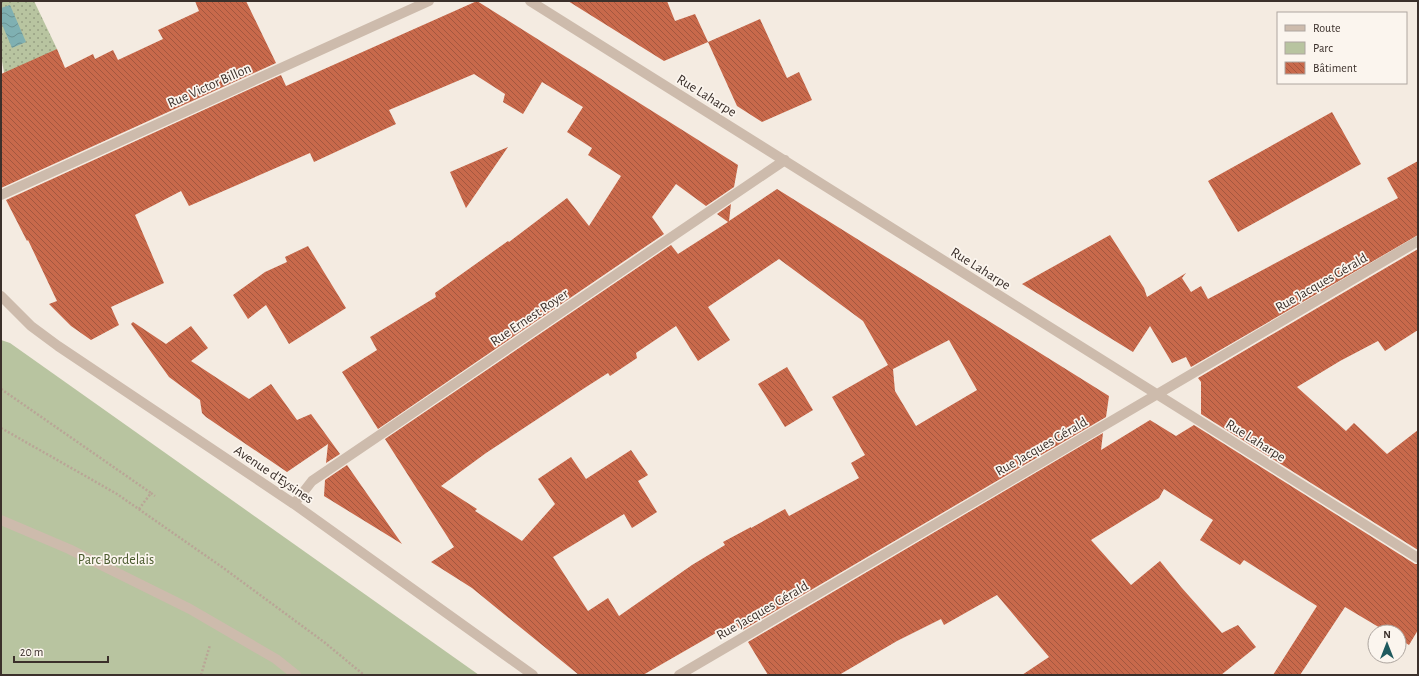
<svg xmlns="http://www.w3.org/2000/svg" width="1419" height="676" viewBox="0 0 1419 676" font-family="'Alegreya Sans',sans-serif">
<defs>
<pattern id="garden-dots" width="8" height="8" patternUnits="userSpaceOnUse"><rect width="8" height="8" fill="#b8c4a0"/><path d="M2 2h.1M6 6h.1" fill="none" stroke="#97a083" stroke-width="1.8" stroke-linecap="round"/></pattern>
<pattern id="water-waves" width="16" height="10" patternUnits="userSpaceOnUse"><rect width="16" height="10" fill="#7fb0b2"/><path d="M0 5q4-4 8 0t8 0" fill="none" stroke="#699091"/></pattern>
<pattern id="building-back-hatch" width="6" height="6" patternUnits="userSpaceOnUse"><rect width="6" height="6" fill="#c8694b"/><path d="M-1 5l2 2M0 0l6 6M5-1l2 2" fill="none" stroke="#a4573f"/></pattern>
</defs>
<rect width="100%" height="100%" fill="#f4ebe1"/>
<path fill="#b8c4a0" d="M 1,340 L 10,343 L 479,675 L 1,675 Z"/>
<path fill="url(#garden-dots)" d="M 1,1 L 34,1 L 57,49 L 21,112 L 4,72 L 1,56 Z"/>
<path fill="url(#water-waves)" d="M 10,5 L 26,42 L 12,48 L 1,22 L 1,8 Z"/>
<path fill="url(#building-back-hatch)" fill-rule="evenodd" d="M 195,1 L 246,1 L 276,63 L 1,188 L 1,74 L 57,49 L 65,68 L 93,54 L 95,59 L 113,50 L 118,60 L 163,39 L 158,30 L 199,11 Z
M 477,1 L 738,165 L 734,187 L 706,206 L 676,184 L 652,217 L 664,234 L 378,429 L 342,372 L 377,350 L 370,337 L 436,297 L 435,293 L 508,241 L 509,242 L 567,198 L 589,226 L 621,176 L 588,155 L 592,148 L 567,132 L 583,107 L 542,82 L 523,114 L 503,102 L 505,94 L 474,74 L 389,110 L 396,124 L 314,162 L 310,153 L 189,206 L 181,191 L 135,215 L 164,283 L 111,307 L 119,325 L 91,340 L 71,326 L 49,304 L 57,301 L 28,240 L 27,241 L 6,200 L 281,75 L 286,86 Z
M 568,1 L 667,1 L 675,21 L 695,14 L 708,42 L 760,19 L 787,78 L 799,72 L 812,100 L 762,122 L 737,106 L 708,42 L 664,61 Z
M 1332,112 L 1361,164 L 1238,232 L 1208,181 Z
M 508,147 L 466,208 L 450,172 Z
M 1418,161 L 1418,235 L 1191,367 L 1186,357 L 1172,363 L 1150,326 L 1133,352 L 1022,284 L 1110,235 L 1144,288 L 1147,297 L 1186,273 L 1182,278 L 1191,292 L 1201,286 L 1208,299 L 1398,198 L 1387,178 Z
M 777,189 L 1109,396 L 1106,417 L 741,631 L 735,622 L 643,675 L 579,675 L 472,588 L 431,562 L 454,547 L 385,439 L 671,245 L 678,254 L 728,222 L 717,214 L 731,204 L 729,221 ZM 779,259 L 863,321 L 888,365 L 832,397 L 865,455 L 851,463 L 859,478 L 789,516 L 785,509 L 751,528 L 751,527 L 723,542 L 725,545 L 692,565 L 619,616 L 608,598 L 588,611 L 553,557 L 624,514 L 632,528 L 657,512 L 638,481 L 648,475 L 631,450 L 586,479 L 571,457 L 538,479 L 555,504 L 522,541 L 475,511 L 477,509 L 441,486 L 486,453 L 583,389 L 608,373 L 610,376 L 637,358 L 636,353 L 676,326 L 698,361 L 730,340 L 708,307 ZM 949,340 L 977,390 L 916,426 L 895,391 L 893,369 Z
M 308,246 L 346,308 L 289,344 L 266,305 L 248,319 L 233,295 L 265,272 L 287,262 L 285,257 Z
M 1418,249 L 1418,330 L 1385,351 L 1378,341 L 1340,361 L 1297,387 L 1346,431 L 1354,423 L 1387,454 L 1418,430 L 1418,550 L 1201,414 L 1201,382 L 1198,378 Z
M 133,322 L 166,344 L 191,326 L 208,348 L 191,361 L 249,399 L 271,384 L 297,420 L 311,414 L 340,454 L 326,463 L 328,444 L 287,472 L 206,417 L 202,413 L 200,400 L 169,377 L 131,324 Z
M 787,367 L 813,410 L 785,427 L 758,384 Z
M 1150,420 L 1176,436 L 1194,425 L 1415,564 L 1418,564 L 1418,630 L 1409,645 L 1399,639 L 1399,632 L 1387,632 L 1345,607 L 1300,675 L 1273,675 L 1317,606 L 1244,560 L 1240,565 L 1200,540 L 1213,520 L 1164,489 L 1159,498 L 1091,540 L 1131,585 L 1160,561 L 1181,587 L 1222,633 L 1238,625 L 1256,647 L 1221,675 L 1022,675 L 1049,657 L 997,595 L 944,625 L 941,619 L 897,641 L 839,675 L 768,675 L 748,642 L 1103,433 L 1101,450 Z
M 347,465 L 402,544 L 324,496 L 325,480 Z"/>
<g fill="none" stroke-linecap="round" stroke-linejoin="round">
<path stroke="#b9a596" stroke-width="2.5" stroke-dasharray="2 2" stroke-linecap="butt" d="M 1,389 L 151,493
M 1,428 L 117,494 L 222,567 L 324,642 L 364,675
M 139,509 L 151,493 L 155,496
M 201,675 L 210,645"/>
<path stroke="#cdbbac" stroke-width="10" d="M 530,1 L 1418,558
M 1,195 L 429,1
M 1,296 L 31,326 L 58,346 L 294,504 L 533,675
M 294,504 L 312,481 L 785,160
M 1,520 L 69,549 L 190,609 L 276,659 L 296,675
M 679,675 L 1418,241"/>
</g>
<g text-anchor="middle" stroke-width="3.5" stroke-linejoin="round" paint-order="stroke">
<g font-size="14" fill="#3b302b" stroke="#fbf5ee">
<text transform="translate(209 85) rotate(-24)" y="5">Rue Victor Billon</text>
<text transform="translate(707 95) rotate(32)" y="5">Rue Laharpe</text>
<text transform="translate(981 268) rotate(32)" y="5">Rue Laharpe</text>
<text transform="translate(1321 282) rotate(-30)" y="5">Rue Jacques Gérald</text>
<text transform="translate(529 317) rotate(-34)" y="5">Rue Ernest Royer</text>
<text transform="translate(1256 440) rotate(32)" y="5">Rue Laharpe</text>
<text transform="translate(1041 446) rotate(-30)" y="5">Rue Jacques Gérald</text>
<text transform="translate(274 474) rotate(34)" y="5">Avenue d'Eysines</text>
<text transform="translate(762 610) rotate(-30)" y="5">Rue Jacques Gérald</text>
</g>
<g font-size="14" fill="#4a5a2e" stroke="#fbf5ee">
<text x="116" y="564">Parc Bordelais</text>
</g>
</g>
<rect width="1419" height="676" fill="none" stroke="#3b302b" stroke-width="4"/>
<rect x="1277" y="12" width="130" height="72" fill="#fbf5ee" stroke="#aea6a0"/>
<rect x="1285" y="25" width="20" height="6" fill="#cdbbac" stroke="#aea6a0"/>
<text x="1313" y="32" font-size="12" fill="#3b302b">Route</text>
<rect x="1285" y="42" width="20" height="12" fill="#b8c4a0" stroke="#aea6a0"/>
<text x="1313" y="52" font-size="12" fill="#3b302b">Parc</text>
<rect x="1285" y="62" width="20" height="12" fill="url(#building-back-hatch)" stroke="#aea6a0"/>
<text x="1313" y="72" font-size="12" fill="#3b302b">Bâtiment</text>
<g transform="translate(1387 644)"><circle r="19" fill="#fbf5ee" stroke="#aea6a0"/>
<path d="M0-3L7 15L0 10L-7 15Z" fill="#1f5a5e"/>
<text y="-6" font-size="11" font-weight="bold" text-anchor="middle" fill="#3b302b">N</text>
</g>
<path d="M14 656v6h94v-6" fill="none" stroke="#3b302b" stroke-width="2"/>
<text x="20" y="656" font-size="12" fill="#3b302b" stroke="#fbf5ee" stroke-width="3" paint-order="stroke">20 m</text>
</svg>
